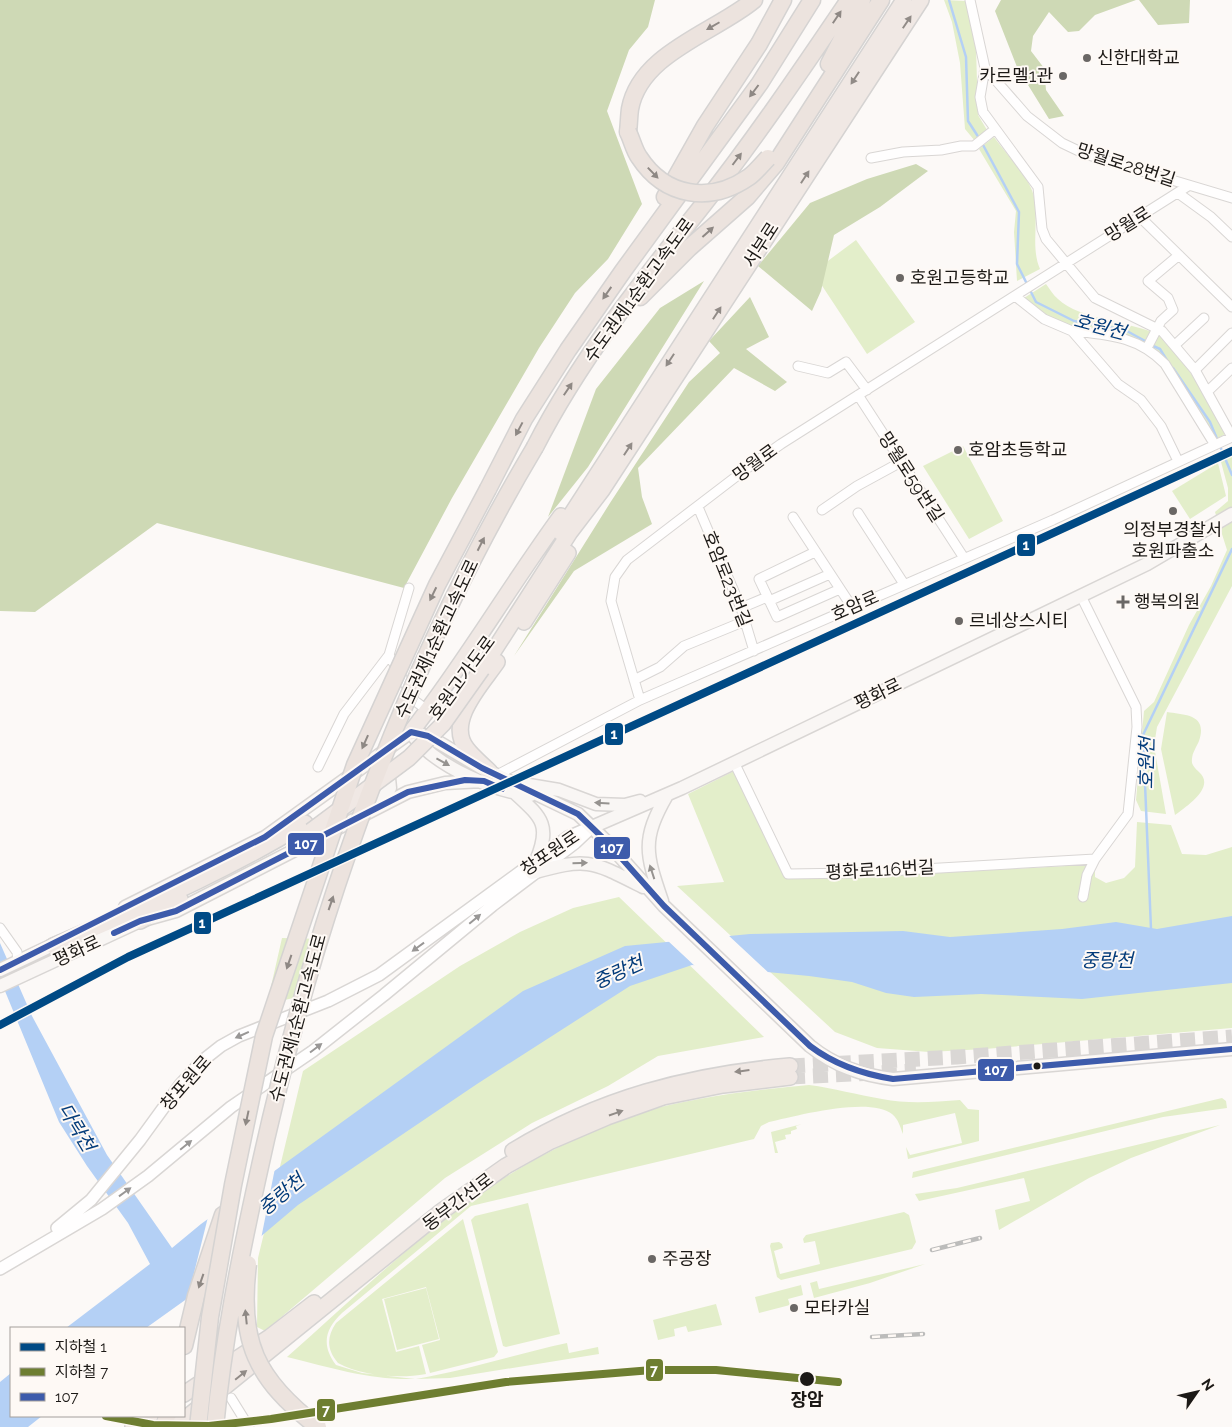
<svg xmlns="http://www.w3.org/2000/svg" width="1232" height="1427" viewBox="0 0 1232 1427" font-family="Raleway,'Noto Sans KR',sans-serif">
<rect width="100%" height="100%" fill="#fcf9f7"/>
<path fill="#e3eeca" d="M 944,0 L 966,1 L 976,48 L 978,115 L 987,130 L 975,141 L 965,129 L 960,63 L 952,22 Z
M 994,137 C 1004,151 1025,174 1031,188 C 1042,213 1029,244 1040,269 L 1017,281 L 1014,232 L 1016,211 L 979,149 Z
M 856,240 L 915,322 L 867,354 L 813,272 Z
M 1046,284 C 1050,289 1053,295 1058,299 C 1080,320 1130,321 1159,335 C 1178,344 1214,413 1225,434 L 1215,440 L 1161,356 L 1132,338 L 1095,328 L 1068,325 L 1046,316 L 1024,298 Z
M 963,446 L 1003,521 L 969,539 L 923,466 Z
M 1232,456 L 1232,586 L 1157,727 L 1154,746 L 1166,814 L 1141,811 L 1136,800 L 1144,711 L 1154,702 L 1189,625 L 1211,586 L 1227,550 L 1215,512 L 1228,501 L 1228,488 L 1221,462 Z
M 1218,463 L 1226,496 L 1190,519 L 1172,491 Z
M 1167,712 C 1185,715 1208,714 1199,741 C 1197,746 1192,753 1192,759 C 1191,765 1195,768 1199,772 C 1216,787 1187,806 1175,815 L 1161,749 Z
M 734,771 L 785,878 L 919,874 L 1084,865 L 1095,866 L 1095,877 L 1106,883 L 1124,878 L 1135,867 L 1137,822 L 1171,825 L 1182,854 L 1206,855 L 1232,847 L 1232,1028 L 985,1049 L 929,1052 L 877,1048 L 835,1032 L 677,886 L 724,882 L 688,794 Z
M 619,897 L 764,1037 L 658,1056 L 608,1086 L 532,1123 L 445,1178 L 265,1331 L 257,1327 L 258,1258 L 303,1071 L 460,966 L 520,932 L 573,908 Z
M 282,938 L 325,939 L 311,994 L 267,1004 Z
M 809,1085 C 834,1088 857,1095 882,1099 C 907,1104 934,1102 960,1100 L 968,1109 L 979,1110 L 979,1141 L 908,1159 L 906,1147 L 910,1155 L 962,1143 L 955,1113 L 903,1125 L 903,1134 C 900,1127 899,1120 892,1114 C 870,1096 795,1116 769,1122 L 761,1126 L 754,1139 L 471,1206 L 342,1313 C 325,1329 321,1345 336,1365 L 362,1373 L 415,1379 C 367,1380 333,1368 287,1357 C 383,1272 471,1182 592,1132 C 607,1126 622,1118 638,1113 C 694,1097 751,1090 809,1085 Z
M 1222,1098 L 1226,1101 L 1227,1108 L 1163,1117 L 912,1178 L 913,1172 Z
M 802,1124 L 796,1126 L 797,1129 L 791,1131 L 791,1134 L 785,1135 L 786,1139 L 775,1142 L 778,1153 L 775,1153 L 771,1132 Z
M 1220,1125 L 1131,1158 L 1089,1178 L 999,1230 L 995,1210 L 1030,1201 L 1024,1178 L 919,1201 L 915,1194 L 957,1188 Z
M 528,1203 L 560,1334 L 506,1347 L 503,1346 L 471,1220 L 475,1216 Z
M 904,1212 L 909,1215 L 916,1242 L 912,1249 L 781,1280 L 777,1277 L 770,1246 L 771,1243 L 779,1242 L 782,1244 L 783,1248 L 774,1251 L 780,1274 L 820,1264 L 815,1241 L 804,1243 L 803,1239 L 806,1235 Z
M 463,1219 L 498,1352 L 494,1357 L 430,1373 L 422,1345 L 440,1340 L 426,1287 L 382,1299 L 396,1352 L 419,1346 L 426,1374 C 399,1379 362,1376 338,1363 C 327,1350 326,1338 336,1323 Z
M 925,1264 L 870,1283 L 814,1298 L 810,1283 L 817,1281 L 819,1289 Z
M 801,1285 L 803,1295 L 788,1299 L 790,1305 L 759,1313 L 755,1297 Z
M 426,1288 L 439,1339 L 397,1350 L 384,1299 Z
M 716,1304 L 722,1325 L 688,1332 L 686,1326 L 674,1329 L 675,1336 L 658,1340 L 653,1320 Z
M 567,1343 L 569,1353 L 598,1347 L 599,1354 L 450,1378 L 416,1379 C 468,1370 516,1354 567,1343 Z"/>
<path fill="#ced9b5" d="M 0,0 L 655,0 L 648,27 L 629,50 L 607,111 L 642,204 L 608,259 L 575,293 L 539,348 L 452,498 L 404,588 L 157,523 L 35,612 L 0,611 Z
M 1001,0 L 1136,0 L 1095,15 L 1079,31 L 1068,32 L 1049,12 L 1033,36 L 1031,51 L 1044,68 L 1046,90 L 1064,116 L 1049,119 L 1017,67 L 995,11 Z
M 1139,0 L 1190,0 L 1189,23 L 1158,25 Z
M 916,164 L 928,171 L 880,207 L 834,235 L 821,291 L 812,311 L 758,266 L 810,203 L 867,179 Z
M 704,281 L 588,467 L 548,517 L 596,389 L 660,308 Z
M 750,297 L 769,337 L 746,349 L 787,382 L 775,391 L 734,368 L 638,468 L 642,497 L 652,524 L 574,571 L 514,656 L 610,503 L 689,382 L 720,353 L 709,341 Z"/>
<path fill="#b4d0f5" d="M 1232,916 L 1232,983 L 1082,999 L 981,994 L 914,997 L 886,993 L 852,982 L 809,976 L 692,965 L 630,986 L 477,1084 L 298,1205 L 188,1298 L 146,1328 L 66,1328 L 150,1264 L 128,1223 L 87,1166 L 59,1122 L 0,979 L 0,943 L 32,1016 L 107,1155 L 172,1248 L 201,1224 L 523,991 L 625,946 L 750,934 L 903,931 L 950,937 L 1062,929 L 1116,922 L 1157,929 Z
M 11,1373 L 11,1416 L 42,1416 L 28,1427 L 0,1427 L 0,1382 Z"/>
<path fill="#fcf9f7" d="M 727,934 L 771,975 L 697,968 L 667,940 Z
M 275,1168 L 261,1239 L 194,1295 L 189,1293 L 208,1217 Z"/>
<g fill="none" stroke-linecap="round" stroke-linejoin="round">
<path stroke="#b4d0f5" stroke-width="2.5" d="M 949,0 L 966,57 L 968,121 L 979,138
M 982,143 L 1019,212 L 1017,264 L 1036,302 L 1074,321 L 1125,330 L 1147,342
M 1151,345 L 1160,349 L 1168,362
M 1173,368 L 1210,422 L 1232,475
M 1151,929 L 1143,735 L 1232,549"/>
<path stroke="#dad7d5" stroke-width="15" stroke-dasharray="15 8" stroke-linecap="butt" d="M 790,1066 L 957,1057 L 1232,1037
M 790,1077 L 916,1071"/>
<defs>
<path id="minor" d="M 970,0 L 985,68 L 1027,116 L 1062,143 L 1085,154 L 1232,198
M 871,158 L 903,152 L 941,150 L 961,146 L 974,146 L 994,130
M 1178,193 L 1211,217 L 1232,237
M 1140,217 L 1232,307
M 1015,296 L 1044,319 L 1072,331 L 1118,384 L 1141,400 L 1161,426 L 1178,461
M 1072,331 C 1109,335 1138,336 1165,364 L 1215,445
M 1175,345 L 1204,318
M 1147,348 L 1161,321 L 1173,310 L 1168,298 L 1148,281 L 1179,255
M 798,366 L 828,373 L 846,362 L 867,390
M 1195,370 L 1232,333
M 1207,392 L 1232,368
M 858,395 L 964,558
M 698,507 L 741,608 L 754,651
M 822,510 L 857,486 L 901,462
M 858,513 L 904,584
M 793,517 L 852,607
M 815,552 L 759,579 L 777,617 L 840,589
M 1081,596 L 1136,707 L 1137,727 L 1128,814 L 1095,859 L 1087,875 L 1083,897
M 769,601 L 830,574
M 741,608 L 767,597
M 389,655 L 415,701 L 427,710
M 634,680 L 660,667 L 684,646 L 745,621
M 640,700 L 611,601 L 615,577 L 627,560 L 746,469 L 781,444 L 1188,186
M 734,762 L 788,874 L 854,873 L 1095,859
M 318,767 L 344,714 L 389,655 L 409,588
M 497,775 L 640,700 L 1053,520 L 1232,437 L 1195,370 L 1162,331 L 1095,298 L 1046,239 L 1042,229 L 1038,187 L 983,112 L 980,97 L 985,68
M 0,928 L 17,952 L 18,962
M 231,1398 L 249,1427"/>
<path id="tertiary" d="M 57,1228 L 91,1200 L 140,1140 L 180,1085 L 202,1061 L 221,1046 L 239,1036 L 328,1001 L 379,975 L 568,837 L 584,830
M 0,1269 L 102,1209 L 148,1176 L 231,1107 L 313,1051 L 384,995 L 493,905 L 575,843 L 592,827"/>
<path id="secondary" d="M 411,732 L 428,736 L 482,768 L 578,814 L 607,842 L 664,906 L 810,1046 C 835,1066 861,1075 893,1079 L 1232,1049
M 415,738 C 438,767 495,792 531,795
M 523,784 L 559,790 L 596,804 L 625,805 L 640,801
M 516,794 C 542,818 551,825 536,861
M 376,806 L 390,788 L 389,778 L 380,770
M 592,827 L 682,788 L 1147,564 L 1232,514
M 532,873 C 588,857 592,861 643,887
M 662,901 C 646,854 641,840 667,795
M 125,907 L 265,837 L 411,732
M 0,970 L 61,941
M 0,986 L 140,921 L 176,911 L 408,792 L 445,783 L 483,781"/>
<path id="trunk" d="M 560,532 L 904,0
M 524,622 L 568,553
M 482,669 L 570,532 L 602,490 L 921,0
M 411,732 C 465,663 509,587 561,516
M 490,772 C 482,764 473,757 467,749 C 445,722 482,684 497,662
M 140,921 L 180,899
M 53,946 C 139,908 226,872 305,823
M 513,1151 C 600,1098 689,1075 790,1066
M 184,1394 L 270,1337 L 314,1303
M 133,1427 L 150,1416
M 175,1427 L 442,1211 L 506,1166 L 551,1141 L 607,1117 L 663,1097 L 723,1085 L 790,1077"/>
<path id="motorway" d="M 829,64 L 862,0
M 628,132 C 629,124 629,116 630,109 C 640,53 716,32 754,0
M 665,197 L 705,126 L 759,44 L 783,0
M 640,297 L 689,248 L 747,197 L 776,163 L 881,0
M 535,447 C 579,361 639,285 699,210 C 752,143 801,71 849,0
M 488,489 L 524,419 L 568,350 L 623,271 L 760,83 L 812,0
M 184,1346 L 196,1296 L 223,1215
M 164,1427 L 167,1416"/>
</defs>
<use href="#minor" stroke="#d9d6d4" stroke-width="11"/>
<use href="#tertiary" stroke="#d9d6d4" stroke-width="14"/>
<use href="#secondary" stroke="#d9d6d4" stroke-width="15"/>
<use href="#trunk" stroke="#d5d3d2" stroke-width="18"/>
<use href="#motorway" stroke="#d5d3d2" stroke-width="19"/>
<use href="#minor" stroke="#fffefe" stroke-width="9"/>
<use href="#tertiary" stroke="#fffefe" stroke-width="11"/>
<use href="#secondary" stroke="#f9f6f4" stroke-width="12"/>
<use href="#trunk" stroke="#f0e8e4" stroke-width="15"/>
<use href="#motorway" stroke="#ece3de" stroke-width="16"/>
<defs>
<path id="rail" d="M 932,1250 L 980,1238
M 872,1337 L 923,1334"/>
</defs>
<use href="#rail" stroke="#bcbcbb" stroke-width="4.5"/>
<use href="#rail" stroke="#fef9f5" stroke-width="2.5" stroke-dasharray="8" stroke-linecap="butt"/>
<defs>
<path id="trunk-bridge" d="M 311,831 L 409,758 L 443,724 L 482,669"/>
<path id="motorway-bridge" d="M 628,132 C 632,140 634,150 639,157 C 665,197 710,204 749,177 C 756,172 762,164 768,158
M 248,1264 C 238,1341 256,1380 318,1427
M 198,1427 L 210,1317 L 233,1185 L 264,1036 L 355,765 L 437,585 L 488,489
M 215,1427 C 223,1343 239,1262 257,1180 C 312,924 401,672 535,447"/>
</defs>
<use href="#trunk-bridge" stroke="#d5d3d2" stroke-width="18" stroke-linecap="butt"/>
<use href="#motorway-bridge" stroke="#d5d3d2" stroke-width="19" stroke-linecap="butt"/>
<use href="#trunk-bridge" stroke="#f0e8e4" stroke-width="15"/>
<use href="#motorway-bridge" stroke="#ece3de" stroke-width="16"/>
<defs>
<path id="bus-1" d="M 114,933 L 140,921 L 176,911 L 408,792 L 465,780 L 484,781 L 502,789
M 0,970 L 265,837 L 411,732 L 428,736 L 482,768 L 578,814 L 607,842 L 664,906 L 810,1046 C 835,1065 862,1074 893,1079 L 1232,1049"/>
</defs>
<use href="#bus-1" stroke="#fef9f5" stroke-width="10"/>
<use href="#bus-1" stroke="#3d5bab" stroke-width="6"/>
<defs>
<path id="metro-1" d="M 0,1025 L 128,957 L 1232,451"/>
<path id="metro-2" d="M 106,1416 L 153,1425 L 209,1426 L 271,1419 L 506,1382 L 652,1370 L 716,1370 L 838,1382"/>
</defs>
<use href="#metro-1" stroke="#fef9f5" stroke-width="11"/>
<use href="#metro-2" stroke="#fef9f5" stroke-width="11"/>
<use href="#metro-1" stroke="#004a85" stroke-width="8"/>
<use href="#metro-2" stroke="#6e7e31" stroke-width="8"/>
</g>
<defs><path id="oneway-solid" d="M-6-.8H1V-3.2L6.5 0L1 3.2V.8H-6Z" transform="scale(1.25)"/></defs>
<g fill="#8e8884">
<use href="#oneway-solid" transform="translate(837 17) rotate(-56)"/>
<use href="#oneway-solid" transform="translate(713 26) rotate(150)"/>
<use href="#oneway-solid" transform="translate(754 91) rotate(127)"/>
<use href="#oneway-solid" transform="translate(737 159) rotate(-53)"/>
<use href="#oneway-solid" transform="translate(653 173) rotate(46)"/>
<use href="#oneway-solid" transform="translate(708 232) rotate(-42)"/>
<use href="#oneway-solid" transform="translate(607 293) rotate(125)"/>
<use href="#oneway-solid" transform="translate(568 389) rotate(-56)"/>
<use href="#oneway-solid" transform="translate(519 429) rotate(118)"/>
<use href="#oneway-solid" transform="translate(481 544) rotate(-63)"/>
<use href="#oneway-solid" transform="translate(433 594) rotate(116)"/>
<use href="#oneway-solid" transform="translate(365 742) rotate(114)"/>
<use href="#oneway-solid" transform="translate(331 903) rotate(-71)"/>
<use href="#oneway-solid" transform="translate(289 962) rotate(109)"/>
<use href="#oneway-solid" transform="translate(247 1118) rotate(102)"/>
<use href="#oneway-solid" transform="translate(201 1281) rotate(109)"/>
<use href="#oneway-solid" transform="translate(246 1317) rotate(-96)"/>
</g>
<g fill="#918b87">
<use href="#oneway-solid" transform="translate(907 22) rotate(-56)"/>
<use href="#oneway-solid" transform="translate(855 78) rotate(123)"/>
<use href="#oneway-solid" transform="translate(805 177) rotate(-57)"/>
<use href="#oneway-solid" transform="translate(717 313) rotate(-57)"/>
<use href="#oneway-solid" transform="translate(670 360) rotate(123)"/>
<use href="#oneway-solid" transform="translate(628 449) rotate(-57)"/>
<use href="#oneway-solid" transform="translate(742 1071) rotate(173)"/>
<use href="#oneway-solid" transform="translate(616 1113) rotate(-19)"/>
<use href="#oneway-solid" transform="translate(241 1375) rotate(-39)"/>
</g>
<g fill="#969390">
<use href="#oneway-solid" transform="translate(443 762) rotate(29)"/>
<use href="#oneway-solid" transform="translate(602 803) rotate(-177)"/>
<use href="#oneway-solid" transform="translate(580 863) rotate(-1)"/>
<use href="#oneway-solid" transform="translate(652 872) rotate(-108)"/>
</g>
<g fill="#999796">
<use href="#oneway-solid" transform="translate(475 919) rotate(-40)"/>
<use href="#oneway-solid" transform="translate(418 947) rotate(144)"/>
<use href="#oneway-solid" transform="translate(242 1035) rotate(156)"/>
<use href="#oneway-solid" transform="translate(316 1048) rotate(-37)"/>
<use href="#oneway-solid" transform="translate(186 1145) rotate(-39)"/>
<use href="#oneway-solid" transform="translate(125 1192) rotate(-36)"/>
</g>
<g fill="#6a6765" stroke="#fef9f5" stroke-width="2">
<circle cx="1087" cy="58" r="5"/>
<circle cx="1063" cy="76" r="5"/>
<circle cx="900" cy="278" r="5"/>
<circle cx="958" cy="450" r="5"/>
<circle cx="1173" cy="511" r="5"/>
<path d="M1120.5 594.5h5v5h5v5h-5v5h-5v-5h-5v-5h5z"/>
<circle cx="959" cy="621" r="5"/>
<circle cx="652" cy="1259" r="5"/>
<circle cx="794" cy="1308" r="5"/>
</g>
<g fill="#1c1916" stroke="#fef9f5" stroke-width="2">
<circle cx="1037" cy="1066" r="4.5"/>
<circle cx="807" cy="1379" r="8"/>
</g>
<g text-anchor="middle" stroke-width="4" stroke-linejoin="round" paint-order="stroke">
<g font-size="18" fill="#1c1916" stroke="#fef9f5" text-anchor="start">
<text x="1097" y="64">신한대학교</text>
<text x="1053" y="82" text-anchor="end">카르멜1관</text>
<text x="910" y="284">호원고등학교</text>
<text x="968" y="456">호암초등학교</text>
<text x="1173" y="536" text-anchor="middle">의정부경찰서<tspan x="1173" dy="21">호원파출소</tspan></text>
<text x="1134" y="608">행복의원</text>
<text x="969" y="627">르네상스시티</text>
<text x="662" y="1265">주공장</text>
<text x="804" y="1314">모타카실</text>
</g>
<g font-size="18" fill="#1c1916" stroke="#fef9f5">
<text transform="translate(1126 165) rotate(18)" y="6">망월로28번길</text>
<text transform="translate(1128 224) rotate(-32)" y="6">망월로</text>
<text transform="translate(761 245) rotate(-57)" y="6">서부로</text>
<text transform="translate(639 290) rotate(-54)" y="6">수도권제1순환고속도로</text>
<text transform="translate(755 463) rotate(-36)" y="6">망월로</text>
<text transform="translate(911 477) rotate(57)" y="6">망월로59번길</text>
<text transform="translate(727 579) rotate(68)" y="6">호암로23번길</text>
<text transform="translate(855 606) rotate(-24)" y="6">호암로</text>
<text transform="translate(437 639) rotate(-65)" y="6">수도권제1순환고속도로</text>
<text transform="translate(462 678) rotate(-54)" y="6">호원고가도로</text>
<text transform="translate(878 694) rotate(-26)" y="6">평화로</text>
<text transform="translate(550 853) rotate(-34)" y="6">창포원로</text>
<text transform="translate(880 870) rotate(-3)" y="6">평화로116번길</text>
<text transform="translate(77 951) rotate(-25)" y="6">평화로</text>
<text transform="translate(298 1018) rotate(-75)" y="6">수도권제1순환고속도로</text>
<text transform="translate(186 1083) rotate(-49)" y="6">창포원로</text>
<text transform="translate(458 1202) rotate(-37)" y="6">동부간선로</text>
</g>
<g font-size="18" font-weight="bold" fill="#1c1916" stroke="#fef9f5">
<text x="807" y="1406">장암</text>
</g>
<g font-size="19" font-style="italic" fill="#033b7a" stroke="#fef9f5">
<text transform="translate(1100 326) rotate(15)" y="7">호원천</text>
<text transform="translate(1146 763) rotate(-89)" y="7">호원천</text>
<text x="1107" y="967">중랑천</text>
<text transform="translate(618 972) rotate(-24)" y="7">중랑천</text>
<text transform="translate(77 1127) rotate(59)" y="7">다락천</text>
<text transform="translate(281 1194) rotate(-40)" y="7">중랑천</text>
</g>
</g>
<g stroke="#fef9f5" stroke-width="2">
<rect x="1016" y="533" width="20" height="24" rx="5" fill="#004a85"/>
<rect x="604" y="722" width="20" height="24" rx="5" fill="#004a85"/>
<rect x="287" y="832" width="38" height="24" rx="5" fill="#3d5bab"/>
<rect x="593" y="836" width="38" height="24" rx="5" fill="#3d5bab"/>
<rect x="193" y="911" width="19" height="24" rx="5" fill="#004a85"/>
<rect x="977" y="1058" width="38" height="24" rx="5" fill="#3d5bab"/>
<rect x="645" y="1358" width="19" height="24" rx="5" fill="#6e7e31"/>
<rect x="316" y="1398" width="20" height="24" rx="5" fill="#6e7e31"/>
</g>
<g font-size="14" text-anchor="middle" font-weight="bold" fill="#fff">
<text x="1026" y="550">1</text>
<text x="614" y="739">1</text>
<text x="306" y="849">107</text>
<text x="612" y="853">107</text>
<text x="202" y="928">1</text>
<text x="996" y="1075">107</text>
<text x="654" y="1375">7</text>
<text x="326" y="1415">7</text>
</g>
<rect x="10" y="1327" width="175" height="90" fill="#fef9f5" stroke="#a49f9c"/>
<rect x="20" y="1343" width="25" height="8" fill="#004a85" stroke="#a49f9c"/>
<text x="55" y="1352" font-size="15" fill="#1c1916">지하철 1</text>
<rect x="20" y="1368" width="25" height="8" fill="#6e7e31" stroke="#a49f9c"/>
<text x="55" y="1377" font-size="15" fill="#1c1916">지하철 7</text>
<rect x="20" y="1393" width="25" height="8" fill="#3d5bab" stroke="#a49f9c"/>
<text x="55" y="1402" font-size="15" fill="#1c1916">107</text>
<g transform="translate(1197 1392) rotate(56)" stroke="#fef9f5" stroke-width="4" paint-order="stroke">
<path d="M0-4L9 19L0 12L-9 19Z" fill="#1c1916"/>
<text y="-8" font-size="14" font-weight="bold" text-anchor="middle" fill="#1c1916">N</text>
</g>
</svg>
